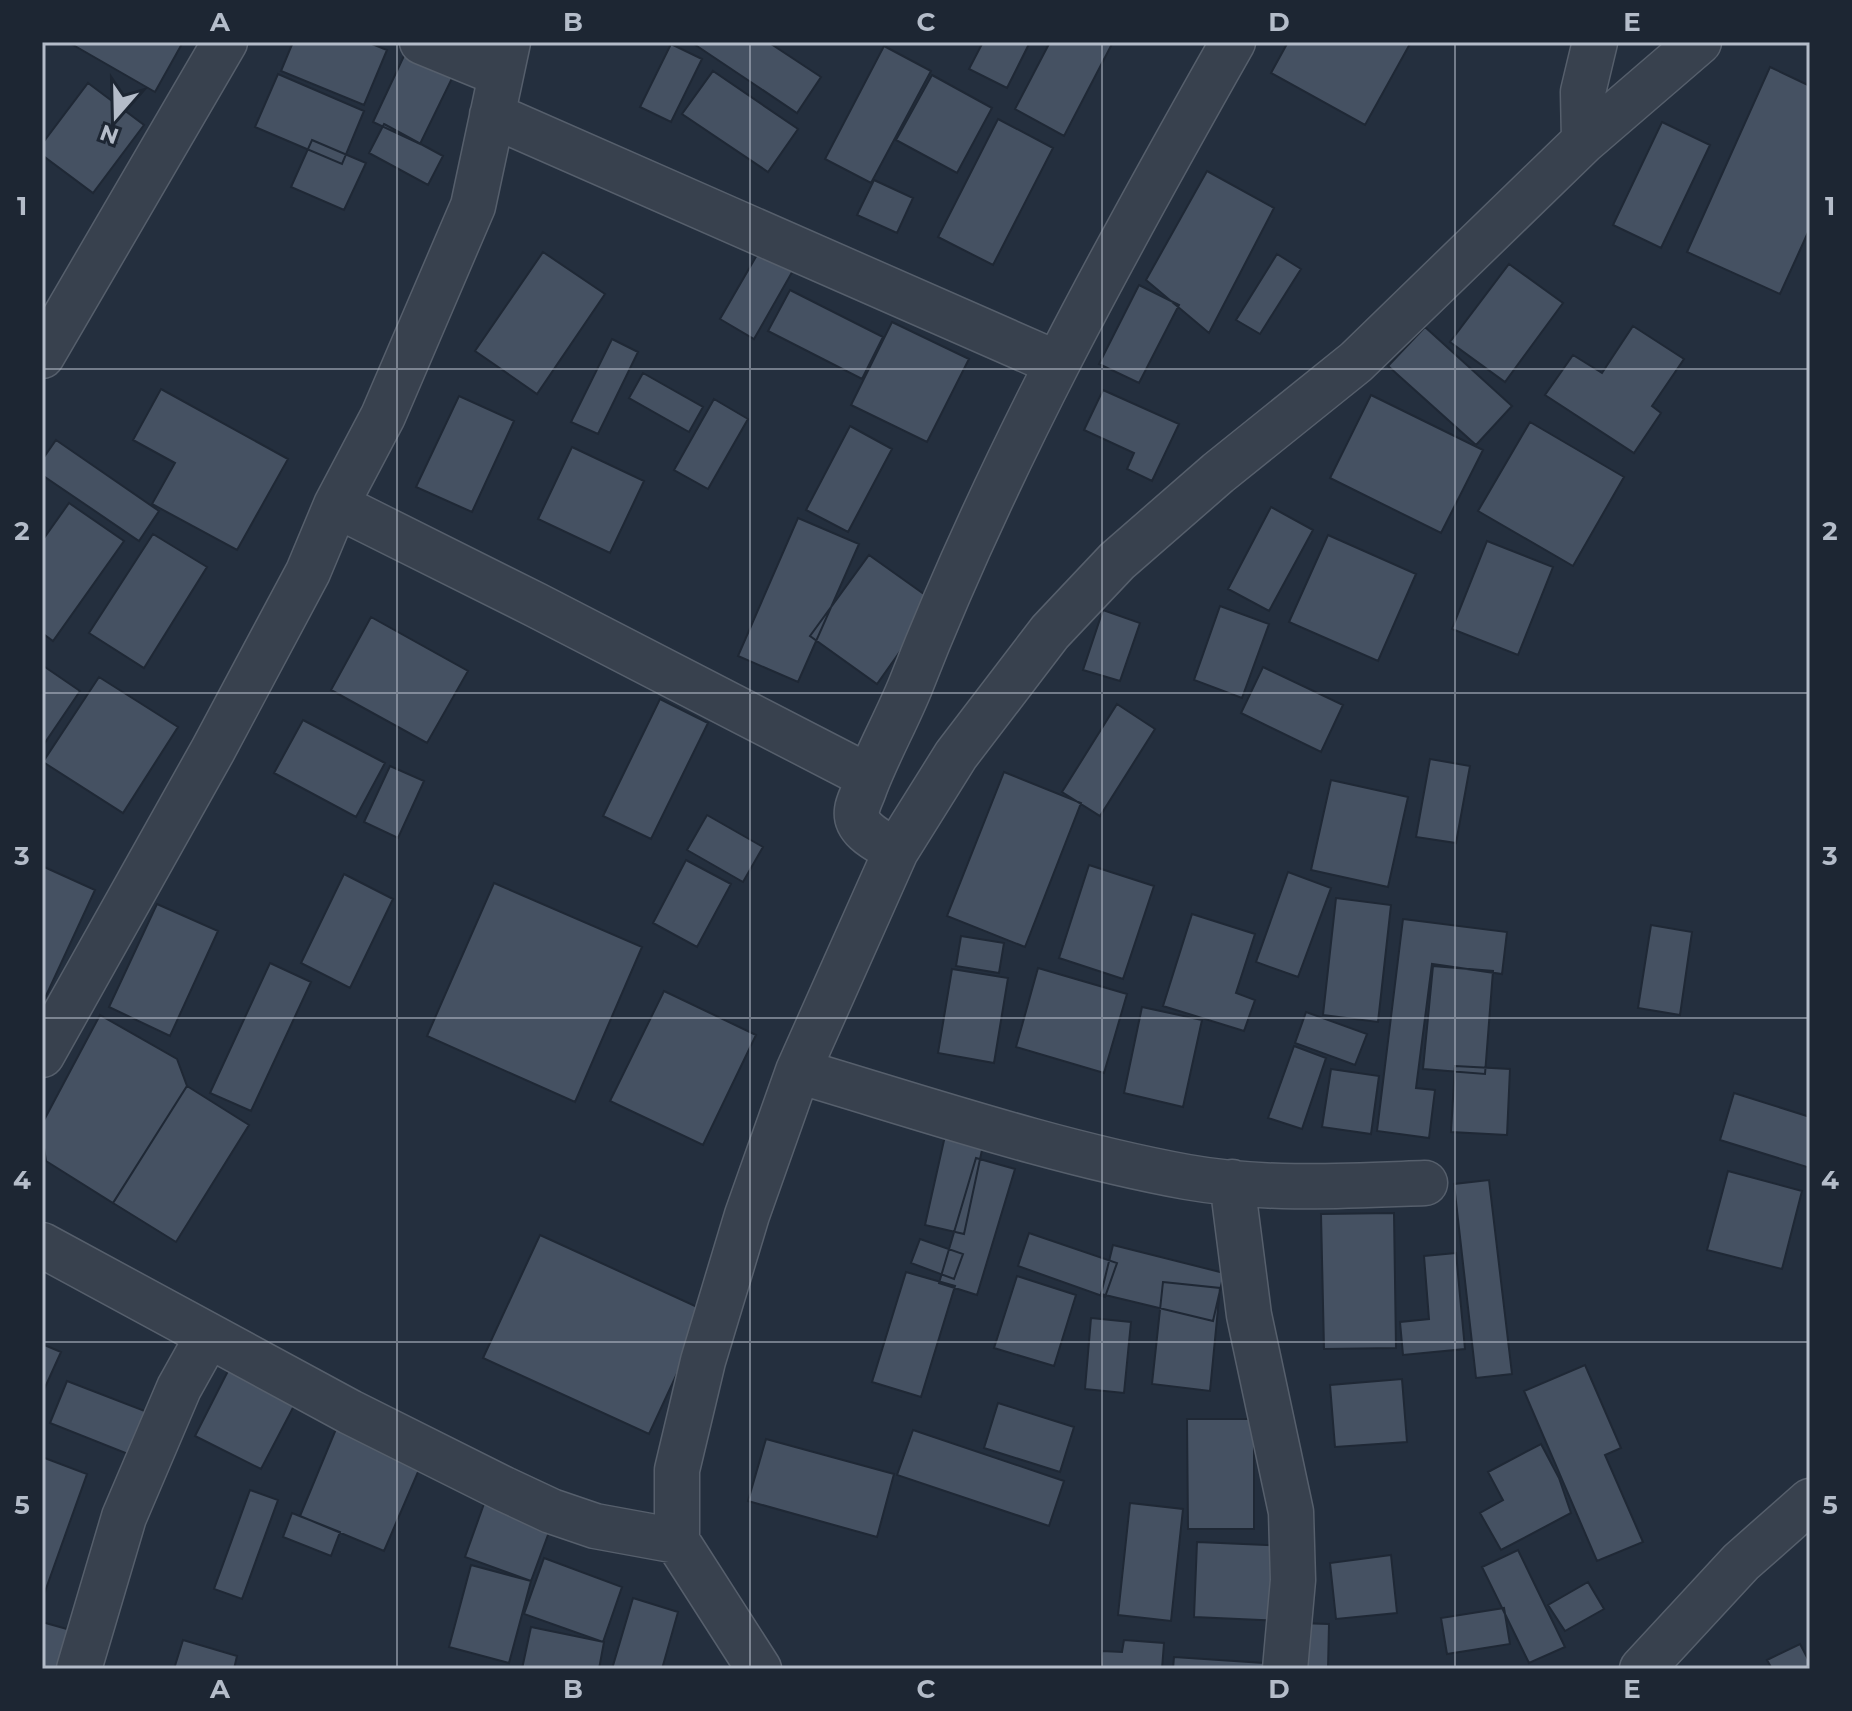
<svg xmlns="http://www.w3.org/2000/svg" width="1852" height="1711" viewBox="0 0 1852 1711" font-family="Montserrat,sans-serif">
<rect width="100%" height="100%" fill="#242f3e"/>
<path fill="#455162" stroke="#1f2835" stroke-width="2" d="M 68,42 L 183,42 L 155,92 Z
M 293,42 L 367,42 L 387,50 L 364,105 L 281,71 Z
M 691,42 L 768,42 L 821,77 L 797,113 Z
M 983,42 L 1030,42 L 1007,88 L 969,69 Z
M 1050,42 L 1113,42 L 1064,136 L 1015,109 Z
M 1288,42 L 1411,42 L 1365,125 L 1271,73 Z
M 410,43 L 458,66 L 420,144 L 373,122 Z
M 671,44 L 702,59 L 671,122 L 640,107 Z
M 884,46 L 931,71 L 871,183 L 825,159 Z
M 1770,67 L 1810,86 L 1810,228 L 1780,294 L 1687,252 Z
M 713,71 L 798,129 L 768,172 L 682,114 Z
M 278,74 L 364,111 L 342,164 L 255,127 Z
M 932,75 L 992,108 L 957,173 L 896,140 Z
M 88,83 L 144,125 L 93,193 L 42,155 L 42,144 Z
M 998,119 L 1053,148 L 993,265 L 938,237 Z
M 1662,122 L 1710,145 L 1661,248 L 1613,225 Z
M 384,124 L 443,156 L 428,185 L 369,153 Z
M 312,140 L 366,163 L 344,210 L 291,187 Z
M 1207,171 L 1274,208 L 1209,333 L 1146,280 Z
M 874,180 L 913,198 L 897,233 L 857,215 Z
M 765,241 L 799,260 L 754,339 L 720,319 Z
M 543,252 L 605,294 L 537,394 L 475,351 Z
M 1277,254 L 1301,269 L 1260,334 L 1236,320 Z
M 1509,264 L 1563,303 L 1505,382 L 1450,342 Z
M 1139,285 L 1179,305 L 1139,383 L 1099,364 Z
M 790,290 L 883,337 L 862,379 L 768,331 Z
M 892,322 L 969,359 L 927,442 L 851,405 Z
M 1633,326 L 1684,359 L 1652,406 L 1661,413 L 1634,453 L 1545,395 L 1573,355 L 1602,373 Z
M 1425,327 L 1512,406 L 1476,445 L 1388,366 Z
M 612,339 L 638,352 L 598,434 L 571,422 Z
M 643,373 L 703,407 L 689,432 L 629,398 Z
M 161,389 L 288,459 L 237,550 L 152,504 L 175,463 L 133,440 Z
M 1103,390 L 1179,424 L 1152,481 L 1127,469 L 1134,453 L 1084,430 Z
M 1371,395 L 1483,450 L 1441,533 L 1330,478 Z
M 459,396 L 514,421 L 472,512 L 416,487 Z
M 714,399 L 748,419 L 708,489 L 674,470 Z
M 1530,422 L 1624,477 L 1573,566 L 1478,511 Z
M 850,426 L 892,449 L 848,532 L 806,510 Z
M 56,440 L 159,511 L 139,541 L 42,475 L 42,460 Z
M 572,447 L 644,481 L 610,553 L 538,519 Z
M 69,503 L 124,541 L 53,641 L 42,633 L 42,541 Z
M 1271,507 L 1313,530 L 1269,611 L 1228,589 Z
M 798,518 L 859,544 L 798,682 L 738,656 Z
M 153,534 L 207,567 L 144,668 L 89,633 Z
M 1328,535 L 1416,574 L 1378,661 L 1289,622 Z
M 1487,541 L 1553,567 L 1518,655 L 1452,629 Z
M 869,555 L 935,602 L 877,684 L 810,636 Z
M 1220,606 L 1269,624 L 1242,698 L 1194,680 Z
M 1103,610 L 1140,623 L 1120,681 L 1083,670 Z
M 371,617 L 468,671 L 427,743 L 331,690 Z
M 42,665 L 80,691 L 42,747 Z
M 1263,667 L 1343,705 L 1321,752 L 1241,713 Z
M 99,677 L 178,727 L 123,813 L 43,762 Z
M 660,699 L 708,723 L 651,839 L 603,816 Z
M 1117,704 L 1155,729 L 1100,816 L 1062,792 Z
M 303,720 L 385,763 L 356,817 L 274,773 Z
M 1430,759 L 1470,766 L 1456,843 L 1416,837 Z
M 390,766 L 424,781 L 398,838 L 364,822 Z
M 1004,772 L 1081,803 L 1025,947 L 947,916 Z
M 1331,780 L 1408,797 L 1388,887 L 1311,870 Z
M 707,815 L 763,847 L 743,882 L 687,850 Z
M 686,860 L 731,884 L 697,947 L 653,923 Z
M 1089,865 L 1154,886 L 1123,979 L 1059,958 Z
M 42,866 L 95,890 L 45,998 L 42,996 Z
M 1288,872 L 1331,888 L 1298,977 L 1256,962 Z
M 344,874 L 393,899 L 350,988 L 301,963 Z
M 494,883 L 642,947 L 575,1102 L 427,1036 Z
M 1336,898 L 1391,905 L 1378,1022 L 1323,1015 Z
M 157,904 L 218,931 L 170,1036 L 109,1007 Z
M 1192,914 L 1255,934 L 1236,993 L 1255,1000 L 1244,1031 L 1163,1006 Z
M 1403,919 L 1507,932 L 1502,974 L 1432,964 L 1416,1088 L 1435,1090 L 1429,1138 L 1377,1131 Z
M 1651,925 L 1692,932 L 1680,1015 L 1638,1008 Z
M 961,936 L 1004,943 L 999,973 L 956,966 Z
M 270,963 L 311,982 L 251,1111 L 210,1093 Z
M 1433,966 L 1493,971 L 1485,1074 L 1423,1069 Z
M 1038,968 L 1127,994 L 1104,1073 L 1016,1047 Z
M 952,969 L 1008,978 L 994,1063 L 938,1053 Z
M 664,991 L 756,1035 L 703,1145 L 610,1101 Z
M 1142,1007 L 1202,1020 L 1183,1107 L 1124,1093 Z
M 1306,1012 L 1367,1034 L 1355,1065 L 1295,1043 Z
M 100,1015 L 177,1059 L 187,1086 L 113,1203 L 46,1161 L 42,1135 L 42,1124 Z
M 1294,1046 L 1326,1058 L 1302,1129 L 1268,1118 Z
M 1455,1066 L 1510,1069 L 1507,1135 L 1451,1132 Z
M 1331,1069 L 1379,1076 L 1371,1134 L 1322,1127 Z
M 187,1086 L 249,1125 L 176,1242 L 113,1203 Z
M 1734,1093 L 1810,1117 L 1810,1168 L 1720,1140 Z
M 947,1127 L 985,1136 L 964,1234 L 925,1225 Z
M 976,1158 L 1015,1169 L 977,1295 L 939,1283 Z
M 1728,1171 L 1802,1191 L 1782,1269 L 1707,1250 Z
M 1489,1180 L 1512,1374 L 1476,1378 L 1454,1184 Z
M 1394,1213 L 1396,1348 L 1324,1349 L 1321,1214 Z
M 1029,1233 L 1117,1263 L 1105,1297 L 1018,1266 Z
M 540,1235 L 706,1311 L 649,1434 L 483,1358 Z
M 920,1239 L 963,1254 L 954,1279 L 911,1263 Z
M 1113,1245 L 1224,1273 L 1213,1321 L 1101,1294 Z
M 1456,1253 L 1465,1349 L 1403,1355 L 1400,1322 L 1429,1319 L 1424,1256 Z
M 906,1272 L 955,1286 L 921,1397 L 872,1382 Z
M 1017,1276 L 1076,1295 L 1054,1366 L 994,1348 Z
M 1163,1282 L 1220,1288 L 1210,1391 L 1152,1384 Z
M 1091,1318 L 1131,1322 L 1124,1393 L 1085,1389 Z
M 42,1344 L 61,1352 L 42,1394 Z
M 1585,1365 L 1621,1448 L 1605,1455 L 1643,1542 L 1597,1561 L 1524,1391 Z
M 229,1369 L 296,1402 L 261,1469 L 195,1436 Z
M 1402,1379 L 1407,1442 L 1335,1447 L 1330,1385 Z
M 67,1381 L 150,1413 L 133,1456 L 50,1423 Z
M 998,1403 L 1074,1427 L 1060,1472 L 984,1448 Z
M 1187,1419 L 1254,1419 L 1254,1529 L 1188,1529 Z
M 336,1429 L 421,1465 L 384,1551 L 300,1516 Z
M 913,1430 L 1064,1481 L 1049,1526 L 897,1475 Z
M 766,1439 L 894,1474 L 877,1537 L 748,1501 Z
M 1541,1444 L 1559,1478 L 1571,1513 L 1501,1550 L 1480,1513 L 1503,1500 L 1488,1472 Z
M 42,1457 L 87,1474 L 42,1600 Z
M 250,1490 L 278,1500 L 242,1599 L 214,1589 Z
M 485,1501 L 552,1524 L 531,1581 L 465,1557 Z
M 1130,1503 L 1183,1509 L 1171,1621 L 1118,1615 Z
M 292,1513 L 340,1532 L 331,1556 L 283,1537 Z
M 1197,1542 L 1288,1546 L 1285,1621 L 1194,1617 Z
M 1518,1550 L 1565,1647 L 1529,1663 L 1482,1567 Z
M 1391,1555 L 1397,1613 L 1336,1619 L 1330,1563 Z
M 544,1558 L 622,1587 L 603,1642 L 524,1614 Z
M 471,1565 L 531,1581 L 509,1663 L 449,1647 Z
M 1588,1582 L 1604,1609 L 1565,1631 L 1548,1605 Z
M 633,1598 L 678,1612 L 662,1669 L 612,1669 Z
M 1504,1608 L 1510,1644 L 1447,1654 L 1441,1618 Z
M 42,1622 L 74,1631 L 60,1669 L 42,1669 Z
M 1298,1623 L 1329,1624 L 1328,1669 L 1297,1669 Z
M 531,1627 L 604,1642 L 599,1669 L 522,1669 Z
M 183,1640 L 237,1656 L 234,1669 L 174,1669 Z
M 1124,1640 L 1164,1643 L 1162,1669 L 1101,1669 L 1102,1651 L 1122,1652 Z
M 1800,1644 L 1810,1663 L 1810,1669 L 1772,1669 L 1767,1660 Z
M 1174,1657 L 1264,1663 L 1264,1669 L 1173,1669 Z"/>
<g fill="none" stroke-linecap="round" stroke-linejoin="round">
<defs>
<path id="street" d="M 422,42 L 500,74
M 492,115 L 1056,363
M 1584,141 L 1699,42
M 42,356 L 225,42
M 336,505 L 536,605 L 869,777
M 896,851 C 882,842 854,831 857,810 C 858,802 863,794 865,787 C 878,753 896,721 910,687 C 998,462 1114,252 1233,42
M 42,1055 L 213,750 L 308,572 L 336,505 L 383,416 L 473,206 L 508,42
M 798,1071 C 926,1109 1056,1153 1187,1177 C 1266,1191 1346,1186 1425,1183
M 1232,1182 L 1249,1315 L 1291,1512 L 1293,1580 L 1285,1669
M 42,1245 L 350,1412 L 504,1489 L 551,1511 L 595,1526 L 677,1541
M 79,1669 L 124,1517 L 179,1388 L 208,1336
M 759,1669 L 677,1541 L 677,1470 L 703,1361 L 747,1215 L 798,1071 L 896,851 L 956,755 L 1050,632 L 1117,561 L 1218,473 L 1356,362 L 1584,141 L 1583,92 L 1595,42
M 1642,1669 L 1741,1562 L 1810,1501"/>
</defs>
<use href="#street" stroke="#565f6c" stroke-width="47"/>
<use href="#street" stroke="#38414e" stroke-width="44"/>
</g>
<path fill="none" stroke="#b4bcc9" stroke-width="2" stroke-opacity="0.55" d="M 397,42 L 397,1669M 750,42 L 750,1669M 1102,42 L 1102,1669M 1455,42 L 1455,1669M 42,369 L 1810,369M 42,693 L 1810,693M 42,1018 L 1810,1018M 42,1342 L 1810,1342"/>
<rect width="1852" height="1711" fill="none" stroke="#1d2633" stroke-width="88"/>
<g transform="translate(116 116) rotate(200)" stroke="#1d2633" stroke-width="6" paint-order="stroke">
<path d="M0-6L14 30L0 20L-14 30Z" fill="#b4bcc9"/>
<text y="-12" font-size="22" font-weight="bold" text-anchor="middle" fill="#b4bcc9">N</text>
</g>
<rect x="44" y="44" width="1764" height="1623" fill="none" stroke="#b4bcc9" stroke-width="3"/>
<g font-size="26" text-anchor="middle" font-weight="bold" fill="#b4bcc9">
<text x="220" y="31">A</text>
<text x="573" y="31">B</text>
<text x="926" y="31">C</text>
<text x="1279" y="31">D</text>
<text x="1632" y="31">E</text>
<text x="22" y="215">1</text>
<text x="1830" y="215">1</text>
<text x="22" y="540">2</text>
<text x="1830" y="540">2</text>
<text x="22" y="865">3</text>
<text x="1830" y="865">3</text>
<text x="22" y="1189">4</text>
<text x="1830" y="1189">4</text>
<text x="22" y="1514">5</text>
<text x="1830" y="1514">5</text>
<text x="220" y="1698">A</text>
<text x="573" y="1698">B</text>
<text x="926" y="1698">C</text>
<text x="1279" y="1698">D</text>
<text x="1632" y="1698">E</text>
</g>
</svg>
